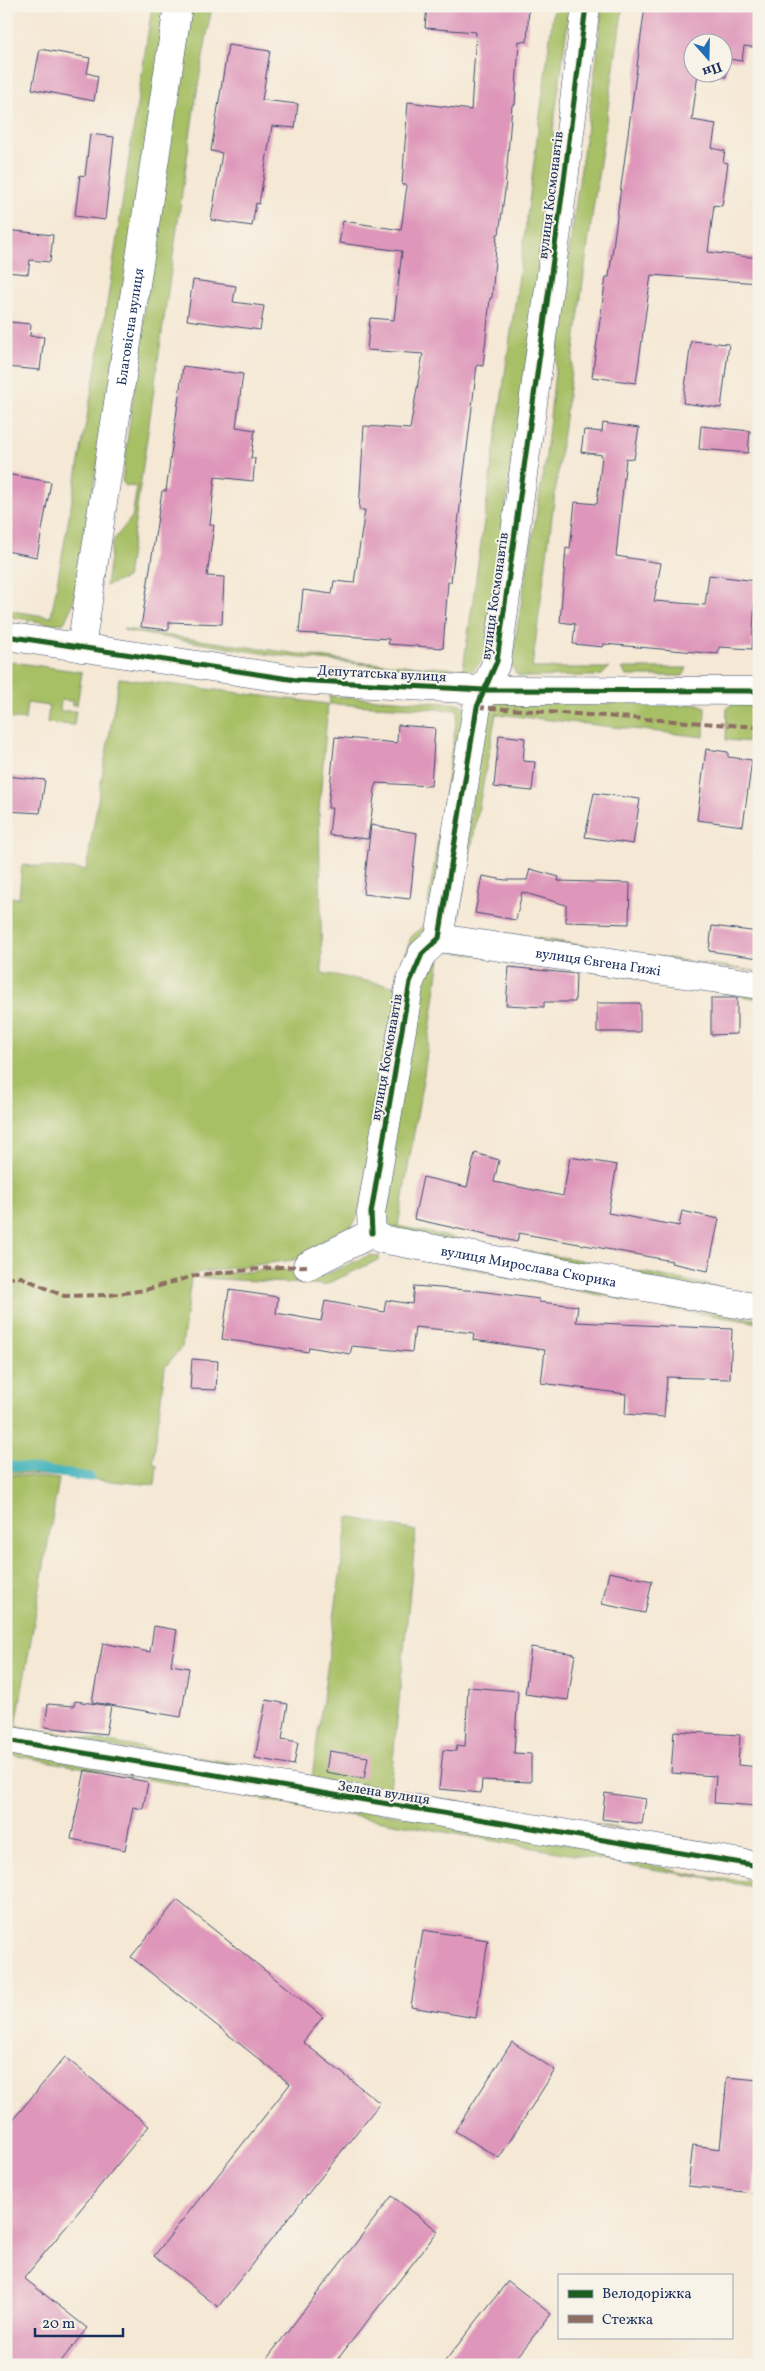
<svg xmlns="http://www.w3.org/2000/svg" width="765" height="2371" viewBox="0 0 765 2371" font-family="Vollkorn,serif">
<rect width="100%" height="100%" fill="#f7f3e8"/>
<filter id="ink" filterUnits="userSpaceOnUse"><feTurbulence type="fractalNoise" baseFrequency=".02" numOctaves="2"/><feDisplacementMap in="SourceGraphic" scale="10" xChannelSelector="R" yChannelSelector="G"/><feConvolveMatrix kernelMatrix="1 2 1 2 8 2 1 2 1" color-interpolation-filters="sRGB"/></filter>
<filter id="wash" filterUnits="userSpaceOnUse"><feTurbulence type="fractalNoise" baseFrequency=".0096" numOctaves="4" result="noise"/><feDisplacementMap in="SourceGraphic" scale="20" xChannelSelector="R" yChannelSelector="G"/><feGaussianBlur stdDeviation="1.12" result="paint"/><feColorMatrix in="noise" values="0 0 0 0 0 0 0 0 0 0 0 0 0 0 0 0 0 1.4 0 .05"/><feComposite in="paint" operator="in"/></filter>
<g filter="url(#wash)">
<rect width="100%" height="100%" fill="#f5e8d4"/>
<path fill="#a7bf65" stroke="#617762" d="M 152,6 L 171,6 L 122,321 L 73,604 L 64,623 L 51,624 L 6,616 L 6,610 L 51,617 L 105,317 Z
M 188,6 L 212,6 L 194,109 L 127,578 L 106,586 L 112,542 L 132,517 L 137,487 L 126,486 L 122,481 L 149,275 Z
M 554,6 L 570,6 L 553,130 L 558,158 L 483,660 L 469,674 L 458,674 L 273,655 L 125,631 L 123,629 L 355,662 L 463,669 L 524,240 Z
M 602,6 L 623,6 L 588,244 L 532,668 L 609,668 L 602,675 L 594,676 L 523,677 L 517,675 L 511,664 L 545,463 L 566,271 L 596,64 Z
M 6,661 L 82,672 L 77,705 L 72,705 L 72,701 L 61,700 L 60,711 L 76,711 L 74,725 L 47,723 L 49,706 L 27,703 L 25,720 L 6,718 Z
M 622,668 L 687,668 L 683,676 L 626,676 Z
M 119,678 L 328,704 L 319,811 L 322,973 L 394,986 L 411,937 L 425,924 L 458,710 L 330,704 L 329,696 L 461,704 L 467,709 L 431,924 L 361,1208 L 350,1231 L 300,1259 L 196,1273 L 191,1279 L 182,1347 L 165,1367 L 153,1463 L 157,1465 L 155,1485 L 6,1472 L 6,897 L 19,898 L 22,865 L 86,870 Z
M 492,702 L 698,704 L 705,707 L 705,711 L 704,737 L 496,714 L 458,921 L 462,927 L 759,972 L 458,929 L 454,925 L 484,720 Z
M 732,702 L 759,703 L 759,743 L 726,740 L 727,709 Z
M 452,944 L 475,950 L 629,968 L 648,977 L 657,974 L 670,974 L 759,992 L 759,999 L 649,979 L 441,950 L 424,1074 L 398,1226 L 491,1246 L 574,1259 L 725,1288 L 723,1290 C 688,1289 655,1278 621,1273 C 551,1263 482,1251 412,1240 C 376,1229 381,1206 384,1174 L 416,989 L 429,955 L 437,945 Z
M 370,1255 L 379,1256 L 380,1259 L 325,1285 L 200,1278 L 205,1275 L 279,1269 L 318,1278 Z
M 415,1257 L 759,1320 L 759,1323 L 658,1307 Z
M 6,1474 L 59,1479 L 16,1726 L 312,1777 L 348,1517 L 416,1531 L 390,1790 L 759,1852 L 6,1730 Z
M 6,1748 L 606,1851 C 655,1867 706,1881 759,1881 L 759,1888 L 6,1754 Z"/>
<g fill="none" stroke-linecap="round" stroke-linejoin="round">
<path stroke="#46b5bd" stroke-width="9" d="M 6,1465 L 90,1477"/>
</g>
<g id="blocks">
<path fill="#de96ba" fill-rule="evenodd" d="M 427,6 L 529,6 L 527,42 L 519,41 L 515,105 L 512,105 L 505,190 L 499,234 L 497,234 L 492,298 L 490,298 L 483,366 L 477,365 L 451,582 L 448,582 L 443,648 L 388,644 L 389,639 L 299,633 L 303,590 L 332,594 L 334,581 L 354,583 L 365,510 L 359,510 L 364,426 L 410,429 L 423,354 L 367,350 L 370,318 L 394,320 L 402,251 L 339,243 L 343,221 L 401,230 L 407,185 L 402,185 L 408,102 L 471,110 L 476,32 L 425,28 Z
M 645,6 L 759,6 L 759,48 L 744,46 L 742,61 L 728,59 L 726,77 L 698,73 L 692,120 L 716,124 L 712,148 L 725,151 L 723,162 L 728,163 L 722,206 L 714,205 L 708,252 L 759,258 L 759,283 L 651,275 L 636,383 L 592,377 L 606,277 L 609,277 ZM 692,42 L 722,42 L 722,72 L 692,72 Z
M 228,45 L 270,51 L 262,100 L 298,104 L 295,128 L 272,126 L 259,204 L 256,203 L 252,226 L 211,220 L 222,153 L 211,151 Z
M 40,49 L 90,58 L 87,73 L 98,76 L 94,101 L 32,89 Z
M 90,134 L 114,137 L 105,220 L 75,216 L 80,175 L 85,176 Z
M 6,230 L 53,235 L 50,262 L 30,260 L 28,274 L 6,272 Z
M 193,280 L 236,286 L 233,302 L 264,306 L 260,330 L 187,320 Z
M 9,322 L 31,324 L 30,336 L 44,337 L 40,370 L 6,367 Z
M 691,341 L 729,344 L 721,408 L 683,403 Z
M 183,366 L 243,374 L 236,427 L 255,430 L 251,458 L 255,458 L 253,481 L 215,477 L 210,525 L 214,525 L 207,576 L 224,577 L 222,624 L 169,622 L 169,630 L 141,627 L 162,491 L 166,491 Z
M 603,423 L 639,428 L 634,459 L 626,458 L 616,556 L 661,563 L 654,601 L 705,605 L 709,575 L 756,581 L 752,649 L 719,647 L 718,654 L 604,644 L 603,647 L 573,644 L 575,624 L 560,622 L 566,548 L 570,549 L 575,502 L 597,504 L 602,455 L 581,452 L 584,430 L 602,432 Z
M 701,426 L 750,431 L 748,453 L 699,449 Z
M 6,474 L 51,482 L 37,557 L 6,551 Z
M 398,725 L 435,728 L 431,786 L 376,783 L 368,839 L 329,835 L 332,808 L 328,808 L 335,737 L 397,743 Z
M 499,735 L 525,738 L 523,761 L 535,762 L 532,791 L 494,787 Z
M 706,749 L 728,752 L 728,757 L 752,760 L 743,826 L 697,820 Z
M 6,776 L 45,780 L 40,813 L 6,811 Z
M 594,793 L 640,799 L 633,844 L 585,837 Z
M 371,825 L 417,833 L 410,899 L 363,894 Z
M 530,869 L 559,877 L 558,881 L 630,883 L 629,924 L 566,922 L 566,905 L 522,892 L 516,920 L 475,913 L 482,876 L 505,880 L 527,880 Z
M 712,926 L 759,932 L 759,958 L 709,951 Z
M 509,967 L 576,974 L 575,1002 L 544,1002 L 544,1007 L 506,1005 Z
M 711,998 L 737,998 L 737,1034 L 711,1035 Z
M 597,1003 L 640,1003 L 640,1032 L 597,1032 Z
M 475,1153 L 499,1160 L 494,1182 L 563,1196 L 570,1157 L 617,1165 L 608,1213 L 679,1226 L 682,1211 L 719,1219 L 708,1271 L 671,1263 L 672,1261 L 519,1233 L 517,1242 L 414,1219 L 423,1177 L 467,1187 Z
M 414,1286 L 479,1291 L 539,1299 L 539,1302 L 578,1306 L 576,1322 L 732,1329 L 730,1379 L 667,1377 L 664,1417 L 625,1414 L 626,1394 L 541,1383 L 545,1350 L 473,1340 L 474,1333 L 415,1327 L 412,1352 L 352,1346 L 350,1354 L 309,1347 L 308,1352 L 222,1339 L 229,1290 L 278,1297 L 276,1313 L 321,1321 L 325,1301 L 384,1312 L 386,1300 L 412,1304 Z
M 192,1359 L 218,1361 L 216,1390 L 190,1389 Z
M 609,1572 L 652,1581 L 645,1613 L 602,1604 Z
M 154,1626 L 177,1630 L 171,1665 L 189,1668 L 181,1717 L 92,1702 L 103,1643 L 150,1652 Z
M 531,1647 L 575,1654 L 568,1700 L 525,1694 Z
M 468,1687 L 518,1691 L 514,1753 L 531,1754 L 531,1782 L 482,1780 L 481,1793 L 439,1789 L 443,1750 L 456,1751 L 457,1745 L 465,1746 Z
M 266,1700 L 288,1704 L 282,1739 L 298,1742 L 294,1765 L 255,1758 Z
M 75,1701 L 111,1706 L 106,1734 L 45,1727 L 48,1704 L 74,1706 Z
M 674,1731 L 740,1735 L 738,1765 L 759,1767 L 759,1806 L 714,1803 L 716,1776 L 671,1773 Z
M 329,1751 L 368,1757 L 364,1779 L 326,1772 Z
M 85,1770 L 148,1782 L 143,1809 L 133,1807 L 125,1850 L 71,1839 Z
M 605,1793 L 646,1799 L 642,1824 L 602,1819 Z
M 177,1900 L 323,2017 L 303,2042 L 380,2103 L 218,2307 L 154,2256 L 290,2084 L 131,1957 Z
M 423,1930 L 488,1940 L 476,2018 L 411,2007 Z
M 512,2042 L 555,2070 L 499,2158 L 455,2131 Z
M 65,2057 L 149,2126 L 24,2278 L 87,2328 L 58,2365 L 6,2365 L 6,2128 Z
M 727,2077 L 759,2080 L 759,2137 L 753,2193 L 688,2186 L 693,2145 L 720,2149 Z
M 392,2196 L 438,2231 L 333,2365 L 262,2365 Z
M 508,2281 L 551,2314 L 511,2365 L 442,2365 Z"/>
</g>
</g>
<g filter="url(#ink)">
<use href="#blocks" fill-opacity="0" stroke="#3c4b70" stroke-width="1"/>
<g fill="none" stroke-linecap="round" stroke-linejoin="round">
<defs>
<g id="street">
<path d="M 6,636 L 296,680 L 484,690 L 759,691"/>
<path id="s1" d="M 81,648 L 178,6"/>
<path id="s2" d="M 439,938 L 759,985"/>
<path d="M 372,1233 L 371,1213 L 410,982 L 422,954 L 439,938 L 477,707 L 497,661 L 563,188 L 586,6"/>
<path id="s3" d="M 307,1266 L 372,1233 L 381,1239 L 759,1308"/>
<path d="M 6,1740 L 759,1866"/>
</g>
</defs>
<use href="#street" stroke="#3c4b70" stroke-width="29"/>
<use href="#street" stroke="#fff" stroke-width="28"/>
<path stroke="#8d6e63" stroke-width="4" stroke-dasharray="8 4" stroke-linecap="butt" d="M 477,707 L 759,727
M 6,1278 L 21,1277 L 64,1296 L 110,1295 L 145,1290 L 197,1275 L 280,1267 L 307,1266"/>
<defs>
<path id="cycleway" d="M 6,636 L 296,680 L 484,690 L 759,691
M 372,1233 L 371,1213 L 410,982 L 422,954 L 439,938 L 477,707 L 497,661 L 563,188 L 586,6
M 6,1740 L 759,1866"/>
</defs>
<use href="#cycleway" stroke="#f7f3e8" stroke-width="8"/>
<use href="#cycleway" stroke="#1b5e20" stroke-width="5"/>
</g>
</g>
<g text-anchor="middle" stroke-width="4" stroke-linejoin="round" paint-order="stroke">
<g font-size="14" fill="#1b2f5e" stroke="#f7f3e8">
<text transform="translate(550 195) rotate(-83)" y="5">вулиця Космонавтів</text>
<text dy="5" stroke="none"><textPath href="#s1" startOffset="325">Благовісна вулиця</textPath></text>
<text transform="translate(494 596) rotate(-82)" y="5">вулиця Космонавтів</text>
<text transform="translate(382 673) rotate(3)" y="5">Депутатська вулиця</text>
<text dy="5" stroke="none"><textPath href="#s2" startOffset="161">вулиця Євгена Гижі</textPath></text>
<text transform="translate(386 1057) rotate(-80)" y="5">вулиця Космонавтів</text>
<text dy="5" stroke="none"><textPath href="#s3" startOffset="234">вулиця Мирослава Скорика</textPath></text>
<text transform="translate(384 1792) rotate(9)" y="5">Зелена вулиця</text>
</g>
</g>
<rect width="765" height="2371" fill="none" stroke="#f7f3e8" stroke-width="25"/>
<rect x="558" y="2274" width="175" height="65" fill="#f7f3e8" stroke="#9fa5b1"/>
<rect x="568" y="2290" width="25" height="8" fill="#1b5e20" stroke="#9fa5b1"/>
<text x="602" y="2298" font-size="15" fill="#1b2f5e">Велодоріжка</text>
<rect x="568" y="2315" width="25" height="8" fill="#8d6e63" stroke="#9fa5b1"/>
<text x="602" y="2324" font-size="15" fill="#1b2f5e">Стежка</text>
<g transform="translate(708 58) rotate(160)"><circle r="24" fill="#f7f3e8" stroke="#9fa5b1"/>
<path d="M0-4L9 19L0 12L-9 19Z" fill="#1f6fb2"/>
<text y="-8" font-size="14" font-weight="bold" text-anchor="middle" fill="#1b2f5e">Пн</text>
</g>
<path d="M35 2328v8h88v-8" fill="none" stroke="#1b2f5e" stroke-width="2.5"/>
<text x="42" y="2328" font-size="15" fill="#1b2f5e" stroke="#f7f3e8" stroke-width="4" paint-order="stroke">20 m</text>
</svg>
